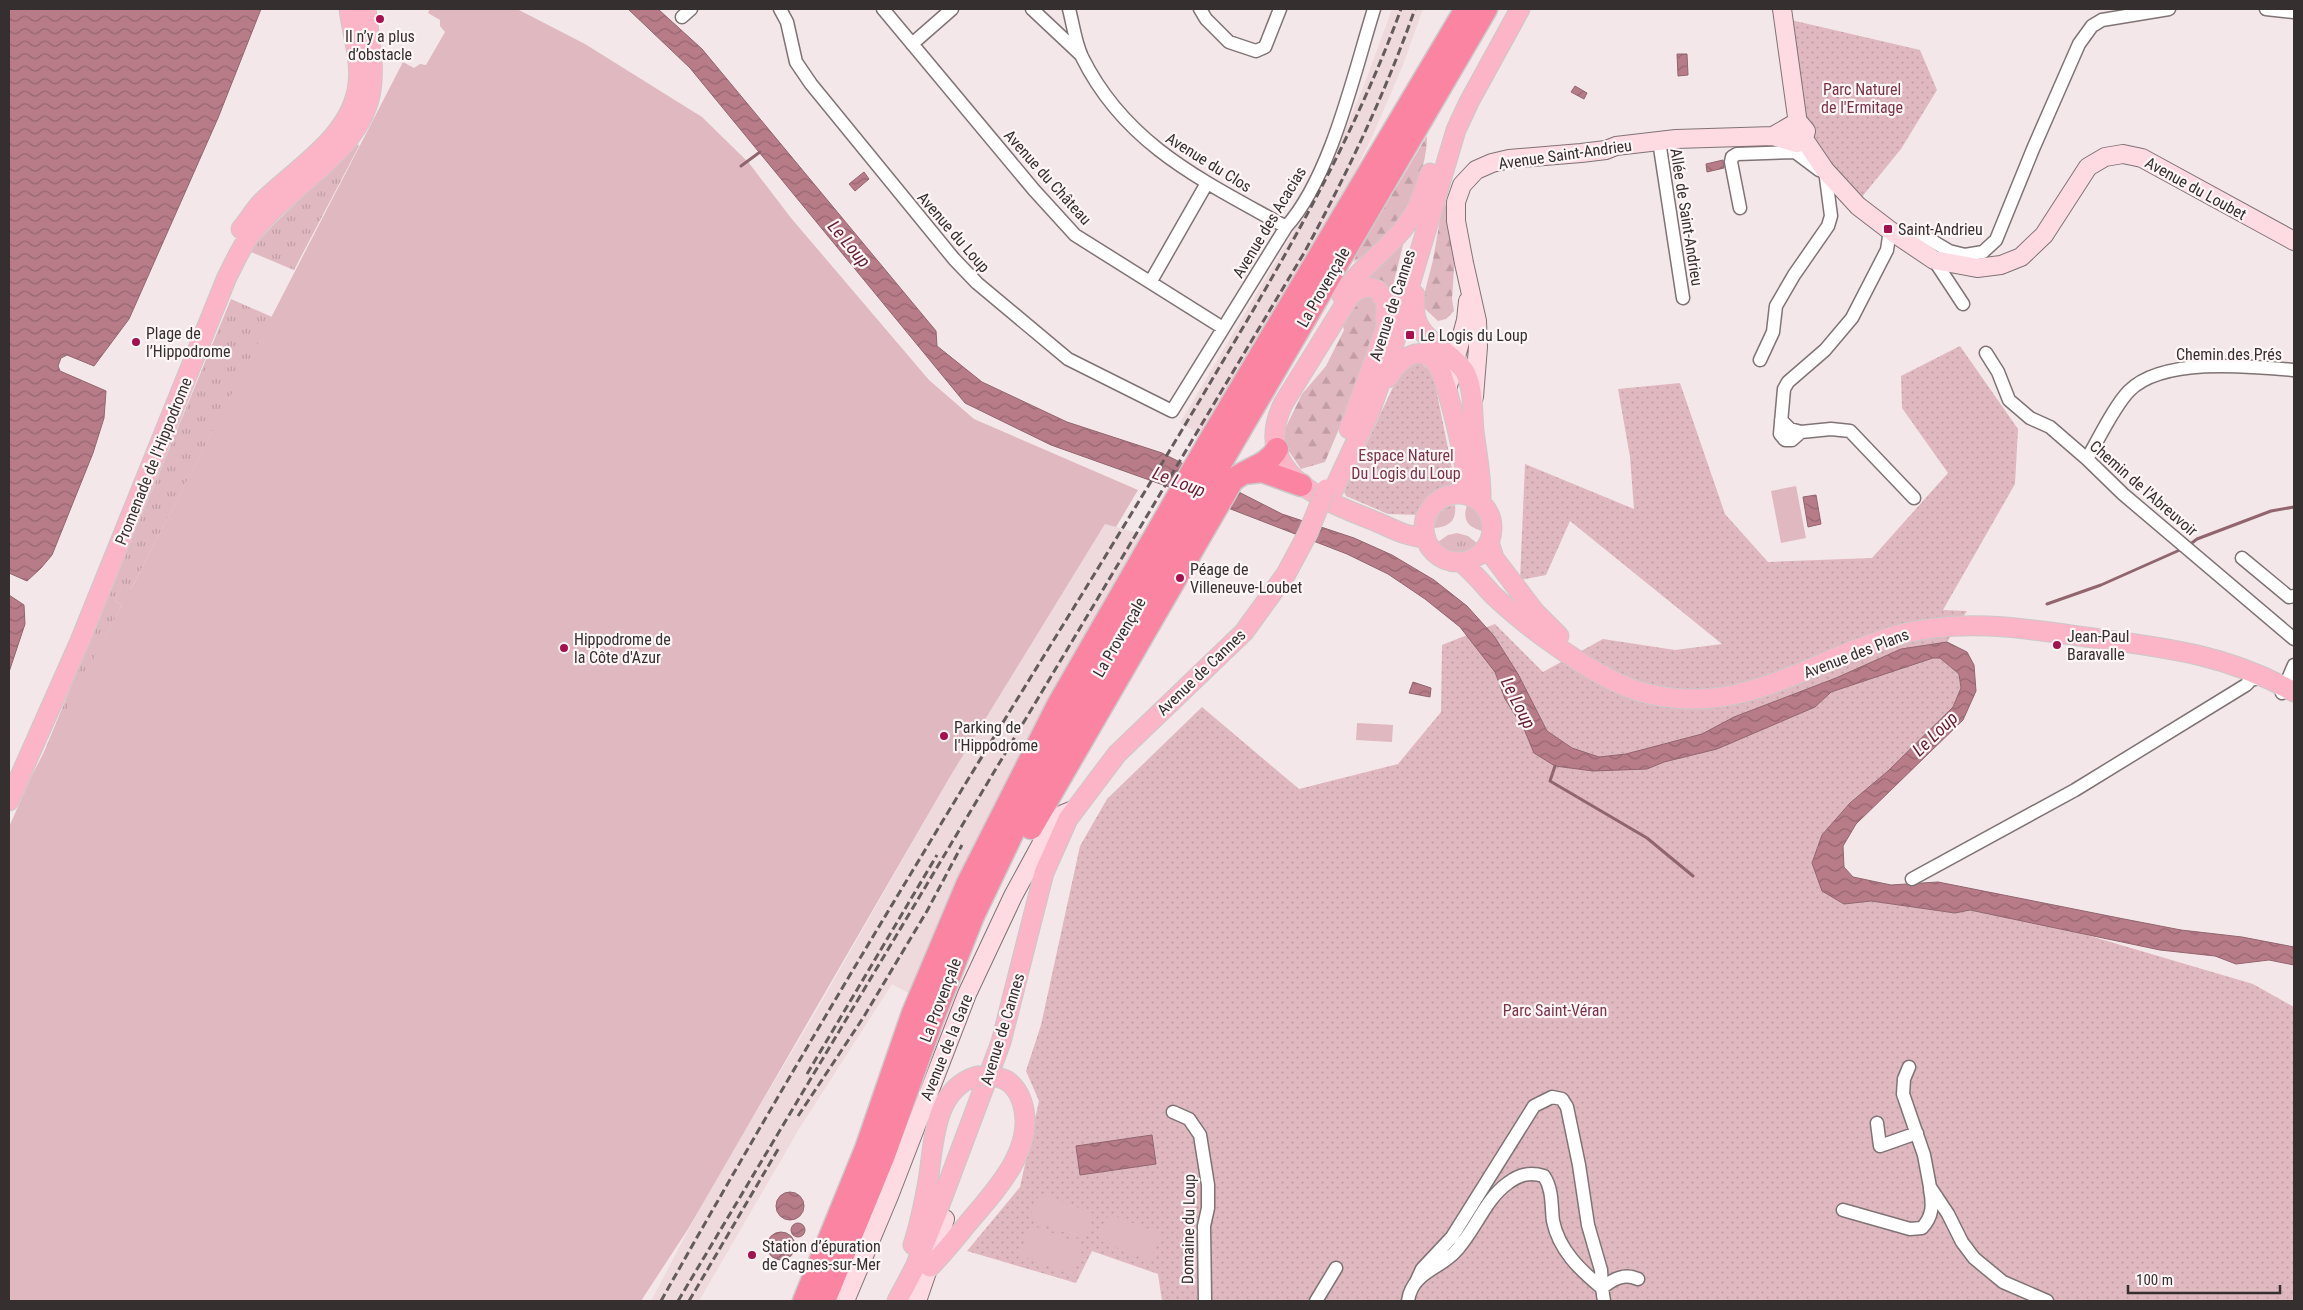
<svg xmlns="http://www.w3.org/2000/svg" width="2303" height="1310" viewBox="0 0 2303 1310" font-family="'Roboto Condensed',sans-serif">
<defs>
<pattern id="grass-tufts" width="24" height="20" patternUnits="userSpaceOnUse" patternTransform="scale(1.25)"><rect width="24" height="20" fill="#e0b8c0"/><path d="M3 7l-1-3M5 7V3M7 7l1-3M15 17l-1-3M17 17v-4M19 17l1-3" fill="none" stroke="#c19ea5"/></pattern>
<pattern id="forest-firs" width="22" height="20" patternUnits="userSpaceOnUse" patternTransform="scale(1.25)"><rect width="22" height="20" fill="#e0b8c0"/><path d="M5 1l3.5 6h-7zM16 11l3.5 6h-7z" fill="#c19ea5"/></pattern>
<pattern id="park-dots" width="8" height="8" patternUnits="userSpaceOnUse" patternTransform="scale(1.25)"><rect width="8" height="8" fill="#e0b8c0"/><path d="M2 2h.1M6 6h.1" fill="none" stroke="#c19ea5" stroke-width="1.8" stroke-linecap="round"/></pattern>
<pattern id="water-waves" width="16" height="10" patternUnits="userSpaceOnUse" patternTransform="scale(1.25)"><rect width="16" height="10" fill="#b87c89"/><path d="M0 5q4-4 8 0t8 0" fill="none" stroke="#966670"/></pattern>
</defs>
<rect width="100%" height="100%" fill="#f4e7e9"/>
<path fill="#eed9dc" d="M 1392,9 L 1423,9 L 1403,65 L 1372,137 L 1336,209 L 1204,436 L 1180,423 L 1295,229 L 1339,144 L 1363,88 Z
M 1105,524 L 1144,535 L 1045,705 L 979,836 L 942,914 L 912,995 L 892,984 L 799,1129 L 699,1301 L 651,1301 L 710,1189 L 811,1020 L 951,775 Z"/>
<path fill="url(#grass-tufts)" d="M 358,144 L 359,146 L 294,270 L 251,252 L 255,245 L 273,225 Z
M 231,299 L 272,317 L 131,589 L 122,586 L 115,601 L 122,605 L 37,769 Z
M 1455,505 C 1457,521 1449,527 1434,528 C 1436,516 1441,507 1455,505 Z
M 1467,505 C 1479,510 1485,518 1483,531 C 1468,528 1462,520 1467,505 Z
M 1457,533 L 1468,536 L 1477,543 C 1466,556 1448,555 1438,542 L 1448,535 Z"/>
<path fill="url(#forest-firs)" d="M 1427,136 C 1427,164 1414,201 1397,223 C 1386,239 1370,251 1354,262 L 1356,255 Z
M 1444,196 L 1455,254 L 1452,299 L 1454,311 L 1446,319 L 1438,321 L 1423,307 L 1423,299 L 1433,260 Z
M 1400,241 L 1403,245 L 1392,289 L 1360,275 Z
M 1367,295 L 1378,301 L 1383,311 L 1352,398 L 1325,462 L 1301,469 L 1282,441 L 1284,431 L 1302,394 L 1326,366 L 1344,330 L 1341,317 L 1354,298 Z"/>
<path fill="url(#park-dots)" d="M 1791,20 L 1920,50 L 1937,90 L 1901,149 L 1861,198 C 1843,181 1823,163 1812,140 C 1799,116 1795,49 1791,20 Z
M 1960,346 L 2018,429 L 2015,484 L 1943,610 L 1967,611 L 1947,642 L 1933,657 L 1940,658 L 1959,674 L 1961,688 L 1953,707 L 1888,771 L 1850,803 L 1822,835 L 1844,904 L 1871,901 L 1955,913 L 1970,910 L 2063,928 L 2253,984 L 2294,1007 L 2294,1301 L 1162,1301 L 1158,1274 L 1092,1251 L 1076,1283 L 967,1251 L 1020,1187 L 1039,1101 L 1026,1071 L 1041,1025 L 1080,846 L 1107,799 L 1202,707 L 1299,789 L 1398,764 L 1441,712 L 1442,645 L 1495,624 L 1543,672 L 1603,639 L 1675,650 L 1722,644 L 1570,521 L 1546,575 L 1520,580 L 1525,464 L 1634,509 L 1630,457 L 1618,389 L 1680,383 L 1725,514 L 1768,562 L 1872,558 L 1948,473 L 1902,408 L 1901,376 Z
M 1410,364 L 1422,364 L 1429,370 L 1435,384 L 1456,488 C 1438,492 1433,504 1420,515 L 1388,514 L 1346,496 L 1344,492 L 1401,370 Z"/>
<path fill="#e0b8c0" d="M 430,9 L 517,9 L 585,44 L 702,117 L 749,163 L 791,218 L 929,380 L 974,419 L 1138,490 L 1116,527 L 1105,524 L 951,775 L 688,1229 L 641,1301 L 9,1301 L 9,827 L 32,775 L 122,605 L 115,601 L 122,585 L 131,589 L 403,62 L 414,68 L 420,64 L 426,65 L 445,32 L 440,26 L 440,20 L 428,13 Z
M 1796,486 L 1806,538 L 1781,543 L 1771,491 Z
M 1357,723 L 1393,725 L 1392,742 L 1356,740 Z
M 1040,1193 L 1094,1214 L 1084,1240 L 1029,1219 Z
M 1109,1214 L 1161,1234 L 1150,1261 L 1098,1240 Z
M 1031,1225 L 1084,1245 L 1072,1275 L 1019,1255 Z"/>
<path fill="url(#water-waves)" stroke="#91656e" d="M 9,9 L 261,9 L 218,118 L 129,319 L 94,366 L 67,355 L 61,358 L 58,366 L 60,371 L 106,391 L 104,418 L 93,453 L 52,555 L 41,568 L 27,581 L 9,573 Z
M 628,9 L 658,9 L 702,49 L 936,331 L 937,346 L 982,382 L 1067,422 L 1162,453 L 1282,514 L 1354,538 L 1392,555 L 1434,580 L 1467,606 L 1494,636 L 1518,674 L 1547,731 L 1572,748 L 1599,757 L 1626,754 L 1702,734 L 1734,717 L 1836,678 L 1901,649 L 1947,642 L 1967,652 L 1974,665 L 1976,691 L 1963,720 L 1856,824 L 1843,846 L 1844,867 L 1853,877 L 1891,885 L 1938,882 L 2124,919 L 2181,930 L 2242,937 L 2294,947 L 2294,965 L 2269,960 L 2236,964 L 2215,956 L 2160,950 L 1970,910 L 1955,913 L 1871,901 L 1844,904 L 1822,891 L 1812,863 L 1822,835 L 1850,803 L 1888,771 L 1953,707 L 1961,688 L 1959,674 L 1940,658 L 1933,658 L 1831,692 L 1815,707 L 1717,749 L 1664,762 L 1647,769 L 1593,771 L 1555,766 L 1534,753 L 1524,729 L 1505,699 L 1495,672 L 1460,627 L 1425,599 L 1388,574 L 1347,554 L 1228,508 L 1051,445 L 965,403 L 690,68 Z
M 1677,54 L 1687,54 L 1688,75 L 1678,76 Z
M 1575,86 L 1587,93 L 1584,99 L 1571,92 Z
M 1723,160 L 1724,168 L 1707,172 L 1706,164 Z
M 864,172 L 869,179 L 855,191 L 849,184 Z
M 1816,495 L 1821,524 L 1808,527 L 1803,497 Z
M 9,595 L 24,605 L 25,624 L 9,672 Z
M 1413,682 L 1431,688 L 1430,697 L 1409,693 Z
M 1152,1135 L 1156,1164 L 1080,1175 L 1076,1146 Z
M776 1206a14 14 0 1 1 28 0a14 14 0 1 1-28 0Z
M791 1230a7 7 0 1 1 14 0a7 7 0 1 1-14 0Z
M767 1246a14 14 0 1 1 28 0a14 14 0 1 1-28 0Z"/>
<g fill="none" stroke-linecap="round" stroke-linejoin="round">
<path stroke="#91656e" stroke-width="3" d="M 741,166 L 760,152
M 2188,546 L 2197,539 L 2271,511 L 2294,507
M 2047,604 L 2101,585 L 2182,549
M 1555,766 L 1550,781 L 1647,838 L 1693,876"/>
<defs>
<path id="street" d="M 780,9 L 787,22 L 796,62 L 811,84 L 954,259 L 977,283 L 1068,359 L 1172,411 L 1286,227 C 1331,177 1354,73 1374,9
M 883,9 L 1034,190 L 1075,235 L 1223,328
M 1032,9 L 1081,55
M 1069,9 C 1073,24 1075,42 1082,57 C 1126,146 1204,181 1286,227
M 1200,9 L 1206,19 L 1229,42 L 1256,51 L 1265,47 L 1280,9
M 2266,9 L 2294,12
M 682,17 L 691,9
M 912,44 L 952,9
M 1659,141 L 1683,298
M 1740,208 L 1731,162 L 1732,157 L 1737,154 L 1795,152 L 1819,170
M 1913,244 L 1919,238 L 1929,239 L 1949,251 L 1965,255 L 1983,252 L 1996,240 L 2033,149 L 2079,44 L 2092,26 L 2102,20 L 2169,9
M 1934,260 L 1963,304
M 1151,281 L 1207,183
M 1986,353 L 1998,372 L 2009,400 L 2030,418 L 2050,427 L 2087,459 L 2123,494 L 2294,639
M 1760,360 L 1773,332 L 1776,306 L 1794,275 L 1828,226 L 1831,216 L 1825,170
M 1781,420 L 1790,429 L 1801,432 L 1831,429 L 1850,431 L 1914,498
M 1801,432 L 1792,440 L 1785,440 L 1780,434 L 1784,389 L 1788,382 L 1825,350 L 1852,318 L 1887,250 L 1890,230
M 2087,459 C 2098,440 2115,405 2129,391 C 2162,357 2250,366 2294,370
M 2242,558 L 2289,597 L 2294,596
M 2282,693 L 2294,665
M 1912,879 L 2075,790 L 2246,685 L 2251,680 L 2263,677
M 1909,1067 L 1904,1079 L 1903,1094 L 1924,1155 L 1930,1187 L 1948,1214 L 1962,1242 L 1974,1258 L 2003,1282 L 2047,1301
M 1173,1112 L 1189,1119 L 1200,1135 L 1208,1185 L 1208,1208 L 1204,1226 L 1205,1301
M 1877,1123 L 1880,1146 L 1917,1133
M 1843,1210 L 1910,1229 L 1922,1228 C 1933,1216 1933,1205 1930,1189
M 1416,1282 L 1422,1269 L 1452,1237 L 1534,1106 L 1552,1097 L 1562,1099 L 1567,1107 L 1579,1165 L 1588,1225 L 1601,1270 L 1602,1288
M 1602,1288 C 1613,1279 1624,1273 1638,1279
M 1316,1301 L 1336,1268
M 1408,1301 C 1412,1273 1437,1270 1454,1253 C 1475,1232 1484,1200 1508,1183 C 1520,1174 1530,1172 1544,1176 C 1553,1190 1551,1205 1553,1221 C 1559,1250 1580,1270 1602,1288 L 1604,1301"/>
<path id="secondary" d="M 1782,9 L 1798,124
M 1804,139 L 1825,170 L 1858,206 L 1888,229 L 1934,260 L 1977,268 L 2001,265 L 2021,257 L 2044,235 L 2088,167 L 2105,157 L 2123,154 L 2142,158 L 2294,241
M 1447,390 L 1466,320 L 1468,301
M 1474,397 L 1478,347 L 1477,321 L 1464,263 L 1456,221 L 1456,202 L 1462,185 L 1476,170 L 1492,163 L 1509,159 L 1581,153 L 1606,150 L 1616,146 L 1676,139 L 1773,136 L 1797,143 L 1804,139 L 1806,131 L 1801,125 L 1792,125 L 1773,136
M 845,1301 L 889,1196 L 967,994 L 1013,896 L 1044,839 L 1063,814 L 1073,810
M 917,1301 L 945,1219"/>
<path id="primary" d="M 241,229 C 248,221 254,210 262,202 C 296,168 352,137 358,84 C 361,59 352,33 349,9
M 1415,295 C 1410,328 1428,338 1451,357 C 1456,362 1463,367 1466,374 C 1474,392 1472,411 1474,431 C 1477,456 1482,476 1481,503
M 1342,296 C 1361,264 1396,245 1414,213 C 1421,201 1425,186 1430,173
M 1385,320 L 1386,303 L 1378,290 C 1368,285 1358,288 1350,296 L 1283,404 C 1251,472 1321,500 1372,520 C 1390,527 1405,537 1426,538
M 1388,378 C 1397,361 1421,341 1437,364 C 1446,378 1464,454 1465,472 C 1465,479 1462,487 1460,494
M 1349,429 L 1395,302
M 1333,491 L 1371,409 L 1398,332 L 1409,288 L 1456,130 L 1469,102 L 1520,9
M1424 528a34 34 0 1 1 68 0a34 34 0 1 1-68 0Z
M 1489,542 L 1494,558 L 1535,612 L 1559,636
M 1461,562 C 1473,572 1482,583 1492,594 C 1526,627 1594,677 1638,691 C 1738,721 1809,660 1898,635 C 1960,618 2023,628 2086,637 C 2162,647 2226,654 2294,692
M 9,801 L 80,641 L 227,277 C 234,264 240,249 249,237 C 283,189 356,157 370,96 C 376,68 369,37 366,9
M 913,1245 C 920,1224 924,1203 928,1181 C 934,1145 933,1089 977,1076
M 930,1267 C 944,1253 956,1238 968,1223 C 995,1191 1037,1148 1022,1102 C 1019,1093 1014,1085 1006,1080
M 897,1301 L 915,1267 L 936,1215 L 1001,1042 L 1044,873 L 1068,819 L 1117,754 L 1244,632 L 1286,574 L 1308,533"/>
<path id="highway" d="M 1244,473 L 1262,471 L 1301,485
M 1031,828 L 1232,481 C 1246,468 1267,467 1277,449
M 804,1301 L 866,1149 L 913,1013 L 967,885 L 1058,705 L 1209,442 L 1466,9
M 824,1301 L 884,1155 L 932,1020 L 973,916 L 1021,815 L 1077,709 L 1486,9"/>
</defs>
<use href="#street" stroke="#7f7375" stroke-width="15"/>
<use href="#secondary" stroke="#7f7375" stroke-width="20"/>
<use href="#primary" stroke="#cac9c9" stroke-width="21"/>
<use href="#highway" stroke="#cac9c9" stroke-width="25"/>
<use href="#street" stroke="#fff" stroke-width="12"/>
<use href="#secondary" stroke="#fedae3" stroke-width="18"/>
<use href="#primary" stroke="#fcb5c7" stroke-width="19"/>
<use href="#highway" stroke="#fa84a1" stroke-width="22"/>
<path stroke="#635b5c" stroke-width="3" stroke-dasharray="8 4" stroke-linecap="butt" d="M 807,1074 L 937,855
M 798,1116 L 863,1018 L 927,911 L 962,845
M 661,1301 C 789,1073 925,848 1063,625 C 1118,536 1173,446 1226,356 C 1293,244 1356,132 1401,9
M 678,1301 L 1304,253 C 1347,174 1385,94 1415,9
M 689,1301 L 780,1146"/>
<defs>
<path id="primary-bridge" d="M 1308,533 L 1326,489
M 977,1076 L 994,1076 L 1006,1080"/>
</defs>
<use href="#primary-bridge" stroke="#cac9c9" stroke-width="21" stroke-linecap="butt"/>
<use href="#primary-bridge" stroke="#fcb5c7" stroke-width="19"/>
</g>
<g fill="#a5114c" stroke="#fef6f7" stroke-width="2">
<circle cx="380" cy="19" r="5"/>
<rect x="1883" y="224" width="10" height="10" rx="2.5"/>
<rect x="1405" y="330" width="10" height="10" rx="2.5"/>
<circle cx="136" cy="342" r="5"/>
<circle cx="1180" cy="578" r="5"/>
<circle cx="2057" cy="645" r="5"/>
<circle cx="564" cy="648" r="5"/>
<circle cx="944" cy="736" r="5"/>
<circle cx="752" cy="1255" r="5"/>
</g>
<g text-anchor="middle" stroke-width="4.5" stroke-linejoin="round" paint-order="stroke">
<g font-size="16" fill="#352f30" stroke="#fef6f7" text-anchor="start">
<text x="380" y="42" text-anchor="middle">Il n’y a plus<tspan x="380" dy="18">d’obstacle</tspan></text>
<text x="1898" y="235">Saint-Andrieu</text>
<text x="146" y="339">Plage de<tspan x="146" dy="18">l’Hippodrome</tspan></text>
<text x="1420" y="341">Le Logis du Loup</text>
<text x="1190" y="575">Péage de<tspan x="1190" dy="18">Villeneuve-Loubet</tspan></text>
<text x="2067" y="642">Jean-Paul<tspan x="2067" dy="18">Baravalle</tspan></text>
<text x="574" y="645">Hippodrome de<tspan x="574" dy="18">la Côte d'Azur</tspan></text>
<text x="954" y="733">Parking de<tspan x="954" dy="18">l'Hippodrome</tspan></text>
<text x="762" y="1252">Station d’épuration<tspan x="762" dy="18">de Cagnes-sur-Mer</tspan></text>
</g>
<g font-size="16" fill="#7c3246" stroke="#fef6f7">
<text x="1862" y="95">Parc Naturel<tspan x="1862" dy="18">de l'Ermitage</tspan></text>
<text x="1406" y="461">Espace Naturel<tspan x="1406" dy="18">Du Logis du Loup</tspan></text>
<text x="1555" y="1016">Parc Saint-Véran</text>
</g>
<g font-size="16" fill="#352f30" stroke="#fef6f7">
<text transform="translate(1565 154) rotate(-8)" y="6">Avenue Saint-Andrieu</text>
<text transform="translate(1209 162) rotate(32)" y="6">Avenue du Clos</text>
<text transform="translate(1048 177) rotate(48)" y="6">Avenue du Château</text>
<text transform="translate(2196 188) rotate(29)" y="6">Avenue du Loubet</text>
<text transform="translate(1687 217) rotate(81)" y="6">Allée de Saint-Andrieu</text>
<text transform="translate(1269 222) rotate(-59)" y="6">Avenue des Acacias</text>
<text transform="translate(954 232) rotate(49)" y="6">Avenue du Loup</text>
<text transform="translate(1323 287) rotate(-60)" y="6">La Provençale</text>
<text transform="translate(1392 305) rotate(-72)" y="6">Avenue de Cannes</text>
<text x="2229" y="360">Chemin des Prés</text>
<text transform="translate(153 461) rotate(-68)" y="6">Promenade de l'Hippodrome</text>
<text transform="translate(2144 488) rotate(41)" y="6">Chemin de l'Abreuvoir</text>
<text transform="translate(1119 637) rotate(-60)" y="6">La Provençale</text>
<text transform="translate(1856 653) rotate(-21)" y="6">Avenue des Plans</text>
<text transform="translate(1201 672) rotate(-44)" y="6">Avenue de Cannes</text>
<text transform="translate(940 1000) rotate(-69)" y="6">La Provençale</text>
<text transform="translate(1002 1029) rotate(-73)" y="6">Avenue de Cannes</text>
<text transform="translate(946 1047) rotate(-68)" y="6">Avenue de la Gare</text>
<text transform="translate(1188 1229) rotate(-89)" y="6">Domaine du Loup</text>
</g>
<g font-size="18" font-style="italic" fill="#661d33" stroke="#fef6f7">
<text transform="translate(849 244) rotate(50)" y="6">Le Loup</text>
<text transform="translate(1179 482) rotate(21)" y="6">Le Loup</text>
<text transform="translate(1518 703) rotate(63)" y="6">Le Loup</text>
<text transform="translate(1935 734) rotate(-44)" y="6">Le Loup</text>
</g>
</g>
<rect width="2303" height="1310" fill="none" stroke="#352f30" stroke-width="20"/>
<path d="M2128 1285v8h152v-8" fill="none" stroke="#352f30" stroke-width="2.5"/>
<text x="2136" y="1285" font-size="15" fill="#352f30" stroke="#fef6f7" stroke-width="4" paint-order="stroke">100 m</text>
</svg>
